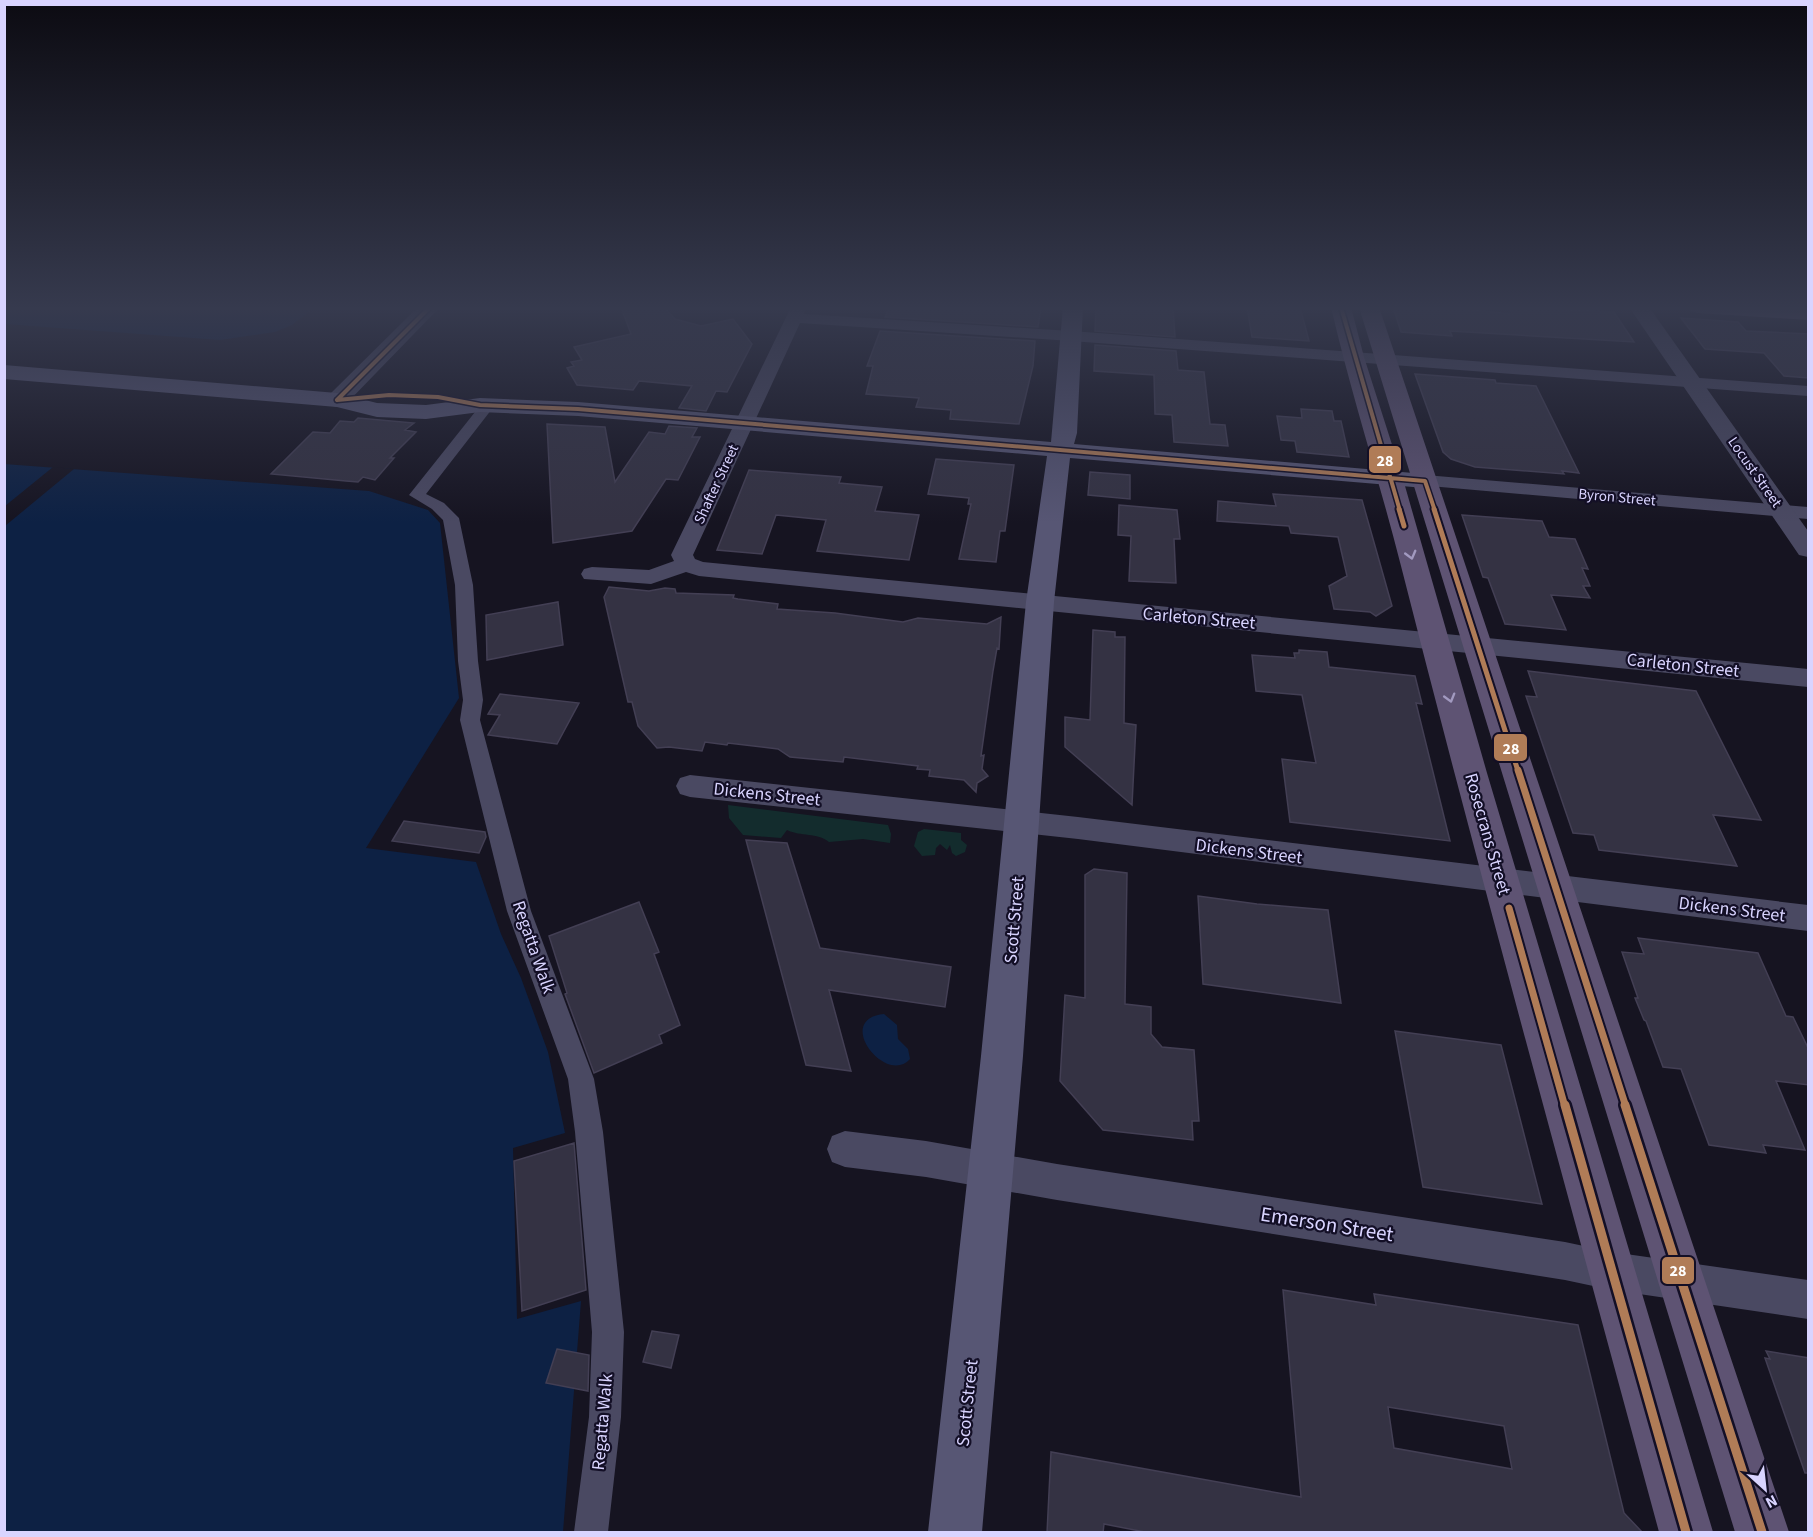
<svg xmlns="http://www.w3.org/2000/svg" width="1813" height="1537" viewBox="0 0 1813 1537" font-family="'Source Sans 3',sans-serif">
<rect width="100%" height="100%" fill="#161421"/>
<path fill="#132c2d" d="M 728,805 L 888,825 L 891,834 L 890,843 L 863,839 L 829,842 C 817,832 801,837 787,830 L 781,838 L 743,835 L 729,818 Z
M 924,829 L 961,833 L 961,840 L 967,845 L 965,852 L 956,856 L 952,853 L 950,845 L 947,850 L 940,844 L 936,848 L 935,855 L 922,856 L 914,846 L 918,832 Z"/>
<path fill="#0d2144" d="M 5,307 L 315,307 L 292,325 L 275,332 L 220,340 L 5,324 Z
M 4,464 L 369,491 L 428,510 L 440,523 L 459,698 L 366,848 L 476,862 L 501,934 L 521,978 L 548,1052 L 565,1133 L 513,1148 L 517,1319 L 581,1301 L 563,1532 L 5,1532 Z
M 884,1014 L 897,1025 L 898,1039 L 908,1049 L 910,1059 C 886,1086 833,1019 884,1014 Z"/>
<path fill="#161421" d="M 53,467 L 74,469 L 5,526 L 5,506 Z"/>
<path fill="#343243" stroke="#433f54" stroke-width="1.5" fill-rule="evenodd" d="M 621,307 L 664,307 L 675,319 L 701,326 L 733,319 L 752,344 L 727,392 L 716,391 L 706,411 L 679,408 L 692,386 L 639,381 L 633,390 L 577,385 L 567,368 L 574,366 L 571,362 L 582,360 L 574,347 L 631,334 Z
M 889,307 L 1041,307 L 1038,327 L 885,317 Z
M 1096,307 L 1173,307 L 1175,337 L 1095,331 Z
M 1247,307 L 1300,307 L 1309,341 L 1252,337 Z
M 1393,307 L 1441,307 L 1512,314 L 1509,307 L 1614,312 L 1634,342 L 1450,331 L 1452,336 L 1401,332 Z
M 1681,318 L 1738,322 L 1746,331 L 1809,334 L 1809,378 L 1784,376 L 1764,353 L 1705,349 Z
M 880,331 L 1035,341 L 1033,366 L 1019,424 L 950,419 L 951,410 L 916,407 L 919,398 L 866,394 L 873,366 L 867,366 Z
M 1095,345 L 1176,351 L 1178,370 L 1204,372 L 1210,424 L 1225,425 L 1228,446 L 1174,442 L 1172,415 L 1155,414 L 1154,375 L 1094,371 Z
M 1415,374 L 1495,380 L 1496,383 L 1536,386 L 1579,473 L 1562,471 L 1564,474 L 1475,467 L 1451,459 L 1443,452 Z
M 1301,409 L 1332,411 L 1334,421 L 1341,421 L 1349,457 L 1297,452 L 1295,441 L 1281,440 L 1277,416 L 1302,418 Z
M 358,418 L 414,423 L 405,430 L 416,432 L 390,458 L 394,458 L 375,480 L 363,477 L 358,482 L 346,481 L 271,474 L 313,432 L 330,433 L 340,421 L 354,422 Z
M 547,424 L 605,427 L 615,482 L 649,432 L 665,434 L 669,426 L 697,428 L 692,437 L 700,437 L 678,480 L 666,479 L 632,531 L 553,543 Z
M 936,459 L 1014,465 L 1005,531 L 1000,531 L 996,562 L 959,559 L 971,504 L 968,504 L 969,498 L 928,494 Z
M 749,470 L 841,477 L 839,483 L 882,487 L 875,511 L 919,515 L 909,560 L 817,551 L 826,520 L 776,515 L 762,554 L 717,550 Z
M 1090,472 L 1130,475 L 1130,499 L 1088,495 Z
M 1273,494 L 1362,500 L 1392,606 L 1376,616 L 1370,612 L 1334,609 L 1329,586 L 1347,576 L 1338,537 L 1291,533 L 1289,526 L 1217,521 L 1218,501 L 1276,506 Z
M 1119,505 L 1177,510 L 1180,539 L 1174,539 L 1176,583 L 1129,581 L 1131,536 L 1118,535 Z
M 1462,515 L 1542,521 L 1549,537 L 1575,539 L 1588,569 L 1582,568 L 1590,586 L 1583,586 L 1590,598 L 1551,595 L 1566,630 L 1505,624 L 1488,578 L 1483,577 Z
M 609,587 L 649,591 L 665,588 L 675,589 L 676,593 L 734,595 L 733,598 L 738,599 L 778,604 L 777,609 L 835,613 L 903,622 L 918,618 L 987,624 L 1001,617 L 999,649 L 997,648 L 993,671 L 981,756 L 984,755 L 982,769 L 988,776 L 977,783 L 976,792 L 964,780 L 929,776 L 930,770 L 917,769 L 918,766 L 844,757 L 843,762 L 790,757 L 778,749 L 728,743 L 727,745 L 705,742 L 702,751 L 669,747 L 657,748 L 638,726 L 632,702 L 628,702 L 604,597 Z
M 558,602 L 563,645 L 487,660 L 486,615 Z
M 1093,630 L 1115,632 L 1115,637 L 1125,637 L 1124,723 L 1136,725 L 1132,805 L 1065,747 L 1065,717 L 1090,720 Z
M 1299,650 L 1327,652 L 1329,667 L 1415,676 L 1422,704 L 1416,703 L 1450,841 L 1290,822 L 1282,759 L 1316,763 L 1302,695 L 1256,691 L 1252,655 L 1295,658 L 1294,653 L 1299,653 Z
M 1528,671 L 1696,691 L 1761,820 L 1713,815 L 1737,866 L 1599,850 L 1594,835 L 1573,833 L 1526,696 L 1537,697 Z
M 500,694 L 579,703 L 557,744 L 488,735 L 500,715 L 488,714 Z
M 404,821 L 485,832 L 486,837 L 479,853 L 392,841 Z
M 746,840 L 787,843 L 820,948 L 951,967 L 945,1007 L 829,990 L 851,1071 L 806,1065 Z
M 1094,869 L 1127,873 L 1125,1004 L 1151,1007 L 1151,1034 L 1162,1047 L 1194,1050 L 1199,1121 L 1192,1121 L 1193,1140 L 1103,1130 L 1060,1081 L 1065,995 L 1085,998 L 1085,875 Z
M 1198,896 L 1257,904 L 1328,910 L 1341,1003 L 1203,984 Z
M 639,902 L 659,952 L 654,954 L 680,1025 L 659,1035 L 662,1043 L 594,1073 L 565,994 L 567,993 L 549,936 Z
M 1638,938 L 1758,953 L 1786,1016 L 1793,1017 L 1809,1050 L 1809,1085 L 1776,1081 L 1805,1150 L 1763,1145 L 1766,1153 L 1709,1145 L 1681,1069 L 1663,1067 L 1646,1021 L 1644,1020 L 1635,998 L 1638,998 L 1622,952 L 1644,954 Z
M 1395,1031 L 1501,1045 L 1542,1204 L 1423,1187 Z
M 574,1143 L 586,1290 L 522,1311 L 514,1161 Z
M 1283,1290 L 1376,1305 L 1374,1294 L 1578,1325 L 1624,1513 L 1643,1533 L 1150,1533 L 1104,1524 L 1103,1533 L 1047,1533 L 1051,1452 L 1301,1497 ZM 1388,1407 L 1504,1426 L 1512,1469 L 1394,1448 Z
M 652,1331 L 679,1335 L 671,1368 L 643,1362 Z
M 557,1349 L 589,1355 L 588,1391 L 546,1383 Z
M 1766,1351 L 1809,1358 L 1809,1473 L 1805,1473 L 1765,1358 L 1770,1359 Z"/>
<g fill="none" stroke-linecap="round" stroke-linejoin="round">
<path fill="#4a4962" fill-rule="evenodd" d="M 488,401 L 495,405 L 426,494 L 444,503 L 459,518 L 473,585 L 478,661 L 483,700 L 480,720 L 531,911 L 594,1079 L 603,1132 L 624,1332 L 621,1417 L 608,1532 L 574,1532 L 589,1417 L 592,1332 L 575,1132 L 568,1079 L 507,911 L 460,720 L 463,700 L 458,661 L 455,585 L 443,520 L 432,509 L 409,495 L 483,402 Z"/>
<path fill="#4a4962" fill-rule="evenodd" d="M 791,307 L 807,307 L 804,314 L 1071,331 L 1808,386 L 1808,396 L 1071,341 L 800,323 L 693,555 L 695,559 L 703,562 L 1808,669 L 1808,687 L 699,576 L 686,572 L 651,584 L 584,579 L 581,574 L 584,569 L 592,567 L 649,570 L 674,561 L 671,555 Z
M 1425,475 L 1808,507 L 1808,519 L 1418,485 L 1415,481 L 1418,477 Z
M 690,775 L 1078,817 L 1808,905 L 1808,931 L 1078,839 L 690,797 L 680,794 L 676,786 L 680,778 Z
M 845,1131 L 926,1141 L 1057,1164 L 1565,1242 L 1612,1252 L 1808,1280 L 1808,1319 L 1612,1290 L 1565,1280 L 1057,1200 L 926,1177 L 845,1167 L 832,1162 L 827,1149 L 832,1136 Z"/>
<path fill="#4a4962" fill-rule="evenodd" d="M 418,307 L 440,307 L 345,405 L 337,407 L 329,405 L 326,400 L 329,395 Z
M 1629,307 L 1649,307 L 1808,531 L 1808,557 L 1799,555 Z"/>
<path fill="#575674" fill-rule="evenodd" d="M 1063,307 L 1083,307 L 1077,433 L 1074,444 L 1425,474 L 1434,476 L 1437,481 L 1434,486 L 1425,488 L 1070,458 L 1054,602 L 1023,1056 L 982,1532 L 928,1532 L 981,1056 L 1026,602 L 1047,456 L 578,416 L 480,412 L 426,419 L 377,417 L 337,407 L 4,379 L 4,365 L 337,393 L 377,403 L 426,405 L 480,398 L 578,402 L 1051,442 Z"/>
<path fill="#5e5373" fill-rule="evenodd" d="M 1331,307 L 1351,307 L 1364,357 L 1403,479 L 1487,773 L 1713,1532 L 1659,1532 C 1572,1210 1483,889 1401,566 C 1379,479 1351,394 1331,307 Z
M 1359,307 L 1379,307 L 1789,1532 L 1735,1532 Z
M 1688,307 L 1808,308 L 1808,320 L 1698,313 L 1691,311 Z"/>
<defs>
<path id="bus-1-far3" d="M 1341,307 L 1400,511
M 337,400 L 389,395 L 438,397 L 480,405 L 578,409 L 1425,481 L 1435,511
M 337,400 L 430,307"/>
<path id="bus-1-far2" d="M 1399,509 L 1404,526
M 1434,509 L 1518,771"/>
<path id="bus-1-far1" d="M 1518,770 L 1626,1107
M 1509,908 L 1565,1107"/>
<path id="bus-1" d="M 1565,1105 L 1686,1532
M 1625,1105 L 1762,1532"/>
</defs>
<use href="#bus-1-far3" stroke="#130f26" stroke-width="7"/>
<use href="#bus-1-far2" stroke="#130f26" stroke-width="9"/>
<use href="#bus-1-far1" stroke="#130f26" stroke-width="11"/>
<use href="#bus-1" stroke="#130f26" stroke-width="14"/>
<use href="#bus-1-far3" stroke="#b07c57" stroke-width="4"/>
<use href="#bus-1-far2" stroke="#b07c57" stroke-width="5"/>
<use href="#bus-1-far1" stroke="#b07c57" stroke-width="7"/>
<use href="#bus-1" stroke="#b07c57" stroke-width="9"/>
</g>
<defs><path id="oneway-chevron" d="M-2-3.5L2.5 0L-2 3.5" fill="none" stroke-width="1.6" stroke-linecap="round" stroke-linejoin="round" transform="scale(1.5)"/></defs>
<g stroke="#a29ac0">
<use href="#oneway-chevron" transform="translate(1411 555) rotate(75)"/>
<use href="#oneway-chevron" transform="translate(1450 698) rotate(74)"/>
</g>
<linearGradient id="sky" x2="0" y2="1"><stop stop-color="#0c0b12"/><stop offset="0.59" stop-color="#363a4e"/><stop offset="1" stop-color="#363a4e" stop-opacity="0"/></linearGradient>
<rect width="1813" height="523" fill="url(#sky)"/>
<g text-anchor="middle" stroke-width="4.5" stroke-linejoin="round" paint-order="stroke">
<g font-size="15" fill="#d9d4ff" stroke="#130f26">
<text transform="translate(1755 472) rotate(55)" y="5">Locust Street</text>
<text transform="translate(716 484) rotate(-65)" y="5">Shafter Street</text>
<text transform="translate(1617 497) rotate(5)" y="5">Byron Street</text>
</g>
<g font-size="18" fill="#d9d4ff" stroke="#130f26">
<text transform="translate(1199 618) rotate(5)" y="6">Carleton Street</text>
<text transform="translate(1683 665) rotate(6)" y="6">Carleton Street</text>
<text transform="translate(767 794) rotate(6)" y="6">Dickens Street</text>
<text transform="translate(1488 834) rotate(74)" y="6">Rosecrans Street</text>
<text transform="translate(1249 851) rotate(7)" y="6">Dickens Street</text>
<text transform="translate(1732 909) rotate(7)" y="6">Dickens Street</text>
<text transform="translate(1014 920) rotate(-85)" y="6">Scott Street</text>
<text transform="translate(534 947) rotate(71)" y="6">Regatta Walk</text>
<text transform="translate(967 1403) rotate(-84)" y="6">Scott Street</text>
<text transform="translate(602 1422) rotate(-85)" y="6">Regatta Walk</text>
</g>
<g font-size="21" fill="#d9d4ff" stroke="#130f26">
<text transform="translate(1327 1224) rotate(9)" y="7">Emerson Street</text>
</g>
</g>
<g stroke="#130f26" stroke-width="2">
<rect x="1368" y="445" width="34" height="29" rx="6" fill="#b07c57"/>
<rect x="1493" y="733" width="35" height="29" rx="6" fill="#b07c57"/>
<rect x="1661" y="1256" width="34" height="29" rx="6" fill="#b07c57"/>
</g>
<g font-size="16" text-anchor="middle" font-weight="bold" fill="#fff">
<text x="1385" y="466">28</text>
<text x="1511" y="754">28</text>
<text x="1678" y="1276">28</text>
</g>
<rect width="1813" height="1537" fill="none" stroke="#d9d4ff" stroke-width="12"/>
<g transform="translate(1765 1489) rotate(153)" stroke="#130f26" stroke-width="4.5" paint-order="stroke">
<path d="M0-4.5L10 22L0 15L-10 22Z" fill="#d9d4ff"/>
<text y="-9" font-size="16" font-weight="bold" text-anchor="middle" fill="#d9d4ff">N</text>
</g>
</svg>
